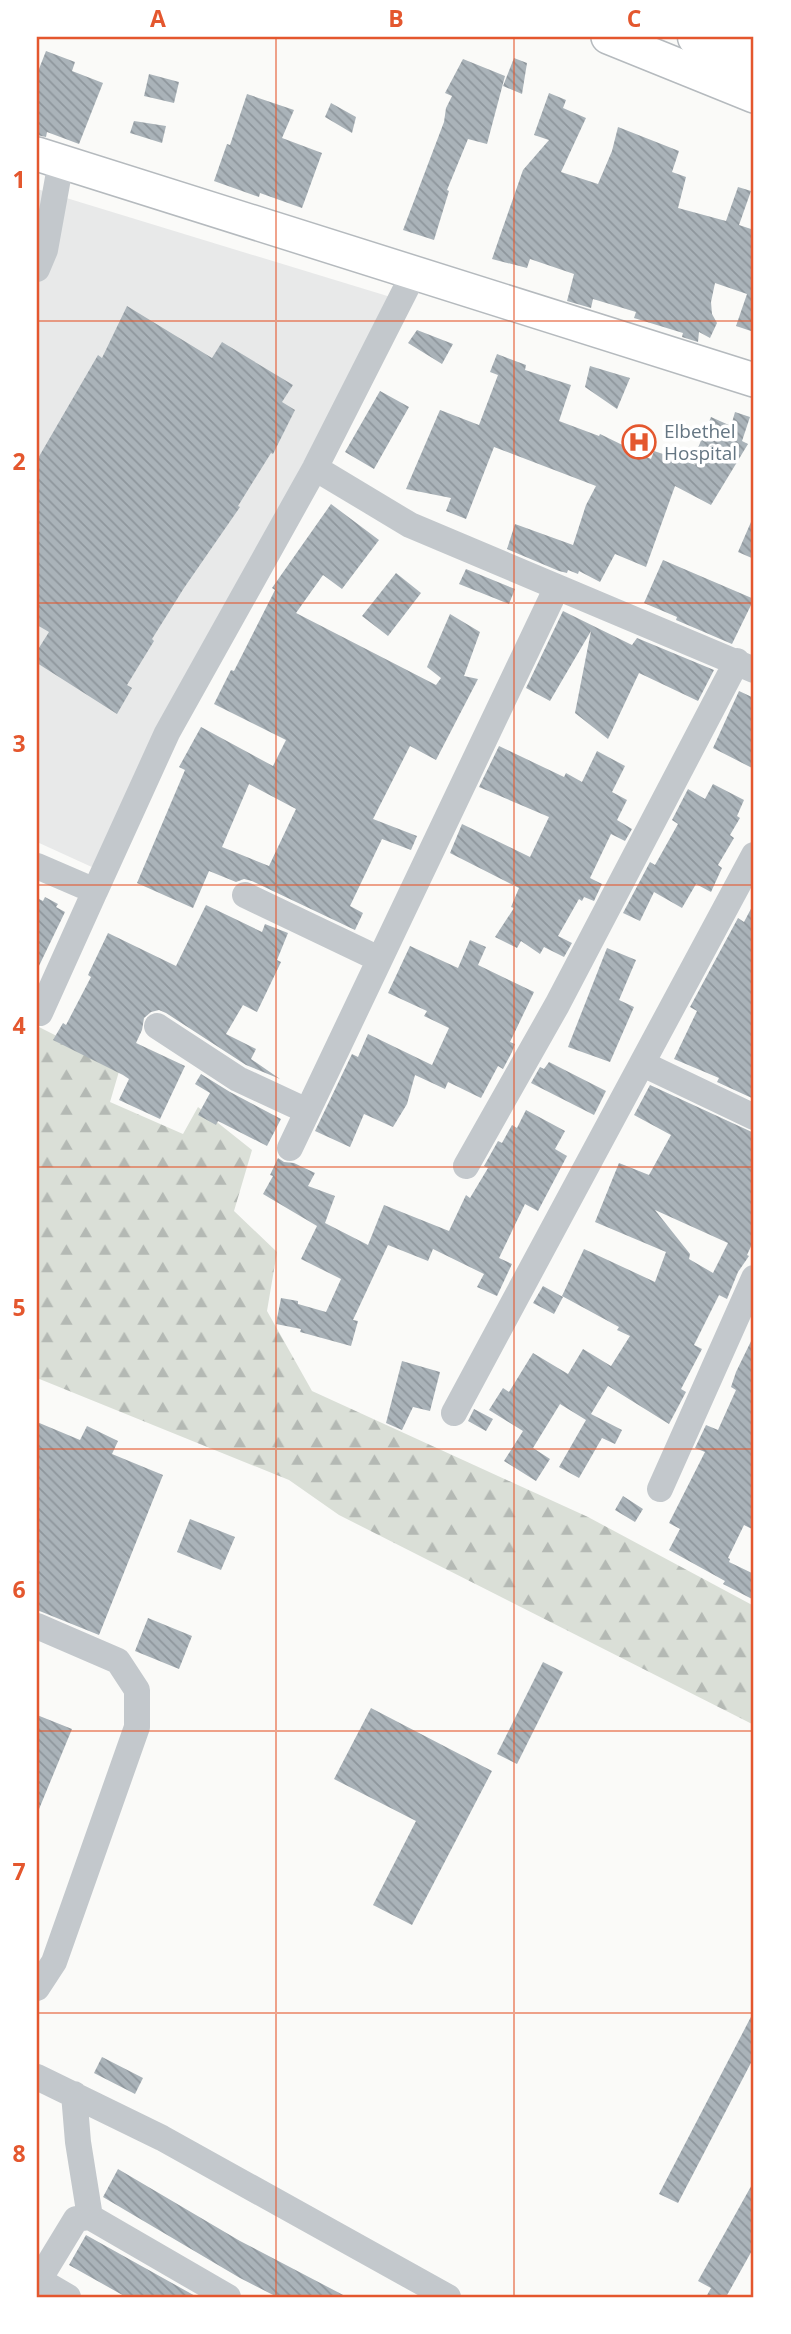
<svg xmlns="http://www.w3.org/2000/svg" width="791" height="2334" viewBox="0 0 791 2334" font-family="'Open Sans',sans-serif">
<defs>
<pattern id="forest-firs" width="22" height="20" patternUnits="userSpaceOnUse" patternTransform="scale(1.75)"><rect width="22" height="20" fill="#dadfd7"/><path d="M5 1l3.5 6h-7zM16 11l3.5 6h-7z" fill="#b4b9b4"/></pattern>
<pattern id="building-back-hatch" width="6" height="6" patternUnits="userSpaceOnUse" patternTransform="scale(1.75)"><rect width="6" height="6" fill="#aab3b9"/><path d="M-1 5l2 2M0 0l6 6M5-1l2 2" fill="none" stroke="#8e969c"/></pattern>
</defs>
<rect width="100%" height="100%" fill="#fafaf8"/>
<path fill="#e8e9e9" d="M 37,189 L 407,302 L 94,868 L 37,842 Z"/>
<path fill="url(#forest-firs)" d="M 37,1026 L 120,1068 L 110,1102 L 183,1134 L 198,1107 L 252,1150 L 234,1211 L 277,1252 L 267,1311 L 312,1391 L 588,1517 L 754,1606 L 754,1725 L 339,1515 L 289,1480 L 37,1378 Z"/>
<path fill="url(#building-back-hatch)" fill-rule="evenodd" d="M 46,51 L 75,62 L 72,71 L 103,83 L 79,144 L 47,132 L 46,137 L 37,135 L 37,74 Z
M 514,58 L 527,63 L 522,94 L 503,86 Z
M 463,59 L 505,76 L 487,144 L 468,139 L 447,190 L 449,191 L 434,240 L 403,230 L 444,122 L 446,108 L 452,96 L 445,93 Z
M 149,74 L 179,82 L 174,103 L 144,96 Z
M 549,93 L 566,100 L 563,108 L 586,118 L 561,172 L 598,184 L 612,151 L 618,127 L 679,151 L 672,172 L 686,177 L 678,208 L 726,221 L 738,187 L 751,191 L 739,225 L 754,230 L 754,332 L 736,326 L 747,294 L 715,283 L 711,302 L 712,314 L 717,323 L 710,338 L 699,332 L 698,342 L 682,337 L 683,333 L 634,318 L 636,312 L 593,299 L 591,308 L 567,301 L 574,274 L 530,259 L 527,268 L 492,259 L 523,170 L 549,140 L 534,135 Z
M 247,94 L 294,110 L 282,138 L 322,153 L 302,208 L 260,193 L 259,197 L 214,181 L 227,144 L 230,145 Z
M 331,103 L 356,117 L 352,133 L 325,117 Z
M 134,121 L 166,126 L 162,143 L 130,133 Z
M 127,306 L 212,358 L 222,342 L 293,385 L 282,402 L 295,410 L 273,454 L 271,453 L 238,506 L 240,507 L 184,588 L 152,639 L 154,641 L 127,685 L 132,688 L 117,714 L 37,663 L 37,651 L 49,632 L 37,625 L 37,460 L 98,355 L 102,358 Z
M 417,330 L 453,344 L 442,364 L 408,343 Z
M 497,354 L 526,365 L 525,370 L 571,385 L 559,421 L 599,436 L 600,434 L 651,459 L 654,451 L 696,465 L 692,462 L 711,417 L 731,426 L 735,412 L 750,417 L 742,441 L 748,444 L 711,505 L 675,486 L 646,567 L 615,554 L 600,582 L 579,571 L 578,574 L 568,570 L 567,573 L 559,571 L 507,549 L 515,524 L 573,545 L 586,505 L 596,486 L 494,447 L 466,519 L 446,511 L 451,498 L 406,489 L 440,410 L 479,425 L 498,375 L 490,372 Z
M 590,366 L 630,378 L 617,409 L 585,387 Z
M 380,391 L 409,407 L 374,469 L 345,452 Z
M 331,504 L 379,540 L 342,589 L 323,575 L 296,613 L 436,685 L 441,678 L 427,667 L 450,614 L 480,632 L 464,676 L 478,679 L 436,760 L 410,746 L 373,819 L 417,836 L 411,850 L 382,839 L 350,906 L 363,913 L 355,930 L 252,881 L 244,879 L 236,882 L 209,871 L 193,908 L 137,883 L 185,770 L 179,767 L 201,727 L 273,766 L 286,740 L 214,704 L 231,670 L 234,671 L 275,590 L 272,588 ZM 249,784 L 296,809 L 269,866 L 222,847 Z
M 754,515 L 754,559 L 738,552 Z
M 663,560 L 754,599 L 732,644 L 676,620 L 677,617 L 644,603 Z
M 466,569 L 515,589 L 509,604 L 459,584 Z
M 396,573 L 421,593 L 388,636 L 362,616 Z
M 563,611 L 632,645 L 637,638 L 714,670 L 698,701 L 639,673 L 608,739 L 575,713 L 591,631 L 550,701 L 526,688 Z
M 739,691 L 754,698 L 754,769 L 713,748 Z
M 499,746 L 564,777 L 566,773 L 582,782 L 597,751 L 625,766 L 612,792 L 627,800 L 617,820 L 632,829 L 625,841 L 611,834 L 590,878 L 602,884 L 594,901 L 584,897 L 582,901 L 579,899 L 558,936 L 572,943 L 564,957 L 544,947 L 540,954 L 521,941 L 517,948 L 495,937 L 514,908 L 511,907 L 519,888 L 450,853 L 462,824 L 530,857 L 549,817 L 479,787 Z
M 713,784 L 744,800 L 737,816 L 740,818 L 730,835 L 734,838 L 718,865 L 722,868 L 711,892 L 696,884 L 682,908 L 654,892 L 640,921 L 623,913 L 650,862 L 655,865 L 678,824 L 672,820 L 688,789 L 705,799 Z
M 45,897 L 58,904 L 56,907 L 65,912 L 37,970 L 37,898 L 43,901 Z
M 754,903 L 754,1099 L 717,1082 L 719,1078 L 674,1059 L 697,1011 L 690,1007 L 738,918 L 744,922 Z
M 206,905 L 262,932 L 265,924 L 288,933 L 277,960 L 281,962 L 257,1012 L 243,1005 L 226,1034 L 256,1049 L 251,1059 L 280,1079 L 246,1065 L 166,1013 L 159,1010 L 151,1012 L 144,1018 L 142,1030 L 136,1043 L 185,1066 L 160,1119 L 119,1100 L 129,1079 L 123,1075 L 53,1040 L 63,1023 L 66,1025 L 91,977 L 88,975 L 108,933 L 176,966 Z
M 470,940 L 486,947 L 478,965 L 534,992 L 510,1042 L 515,1044 L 512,1052 L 503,1069 L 498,1066 L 481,1098 L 448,1082 L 445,1089 L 415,1075 L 407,1104 L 393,1127 L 364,1114 L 350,1147 L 315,1131 L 352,1054 L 358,1057 L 368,1034 L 432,1065 L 449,1028 L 424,1016 L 427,1011 L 388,993 L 410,946 L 458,968 Z
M 607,948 L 636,960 L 619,1000 L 634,1007 L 610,1062 L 568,1047 Z
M 549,1062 L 606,1091 L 594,1115 L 531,1083 L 540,1067 L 544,1069 Z
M 201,1074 L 230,1092 L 281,1119 L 267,1146 L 218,1121 L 216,1125 L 198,1115 L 210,1093 L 195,1084 Z
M 650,1085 L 754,1133 L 754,1240 L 747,1255 L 749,1256 L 738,1272 L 727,1299 L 719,1295 L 694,1345 L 702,1349 L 681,1389 L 686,1392 L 669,1424 L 608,1386 L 591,1414 L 622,1430 L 615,1444 L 602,1438 L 579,1478 L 559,1467 L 586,1420 L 560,1404 L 533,1448 L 550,1459 L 536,1481 L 504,1461 L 523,1431 L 489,1410 L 503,1388 L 509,1392 L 533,1353 L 568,1374 L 583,1349 L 611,1366 L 630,1336 L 617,1330 L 619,1327 L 562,1296 L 584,1249 L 655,1282 L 666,1252 L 595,1222 L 619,1163 L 649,1175 L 671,1135 L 634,1115 ZM 655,1210 L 728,1243 L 713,1273 L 689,1259 L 690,1254 Z
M 526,1110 L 565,1131 L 555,1149 L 567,1156 L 538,1211 L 525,1204 L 499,1258 L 512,1264 L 497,1296 L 477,1287 L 484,1274 L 433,1249 L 428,1261 L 388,1245 L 353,1320 L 358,1321 L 351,1346 L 300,1332 L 301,1329 L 276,1324 L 281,1298 L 298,1301 L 298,1304 L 326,1312 L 341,1279 L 301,1259 L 317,1226 L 263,1194 L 273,1176 L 270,1175 L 278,1158 L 284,1162 L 294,1163 L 315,1173 L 308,1186 L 335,1196 L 325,1223 L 368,1245 L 384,1205 L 449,1231 L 466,1195 L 470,1198 L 488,1168 L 484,1166 L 498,1141 L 502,1143 L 512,1125 L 517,1128 Z
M 543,1286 L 563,1297 L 554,1314 L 533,1303 Z
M 754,1335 L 754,1530 L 744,1525 L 728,1558 L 730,1559 L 729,1562 L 754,1574 L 754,1600 L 723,1584 L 725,1581 L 669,1550 L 680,1529 L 669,1523 L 705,1452 L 695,1448 L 706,1425 L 718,1430 L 736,1390 L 731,1387 L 736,1372 Z
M 402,1361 L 440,1372 L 430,1411 L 413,1407 L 402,1430 L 386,1423 Z
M 474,1409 L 493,1419 L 486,1431 L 468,1421 Z
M 37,1422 L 80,1440 L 87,1426 L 118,1441 L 112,1454 L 163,1475 L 99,1635 L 37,1610 Z
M 623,1496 L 643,1509 L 635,1522 L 615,1510 Z
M 190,1519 L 235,1537 L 221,1570 L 177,1552 Z
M 148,1618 L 192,1636 L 179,1669 L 135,1651 Z
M 543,1662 L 563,1672 L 517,1764 L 497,1754 Z
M 371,1708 L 492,1771 L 412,1925 L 373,1905 L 416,1821 L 334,1779 Z
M 37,1715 L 72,1729 L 37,1814 Z
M 754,2011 L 754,2057 L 678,2203 L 659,2194 Z
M 102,2057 L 143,2078 L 135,2094 L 94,2073 Z
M 118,2169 L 240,2241 L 347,2297 L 277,2297 L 240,2278 L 103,2197 Z
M 754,2181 L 754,2247 L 726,2297 L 706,2297 L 711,2288 L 698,2281 Z
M 86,2235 L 197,2297 L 126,2297 L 69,2265 Z"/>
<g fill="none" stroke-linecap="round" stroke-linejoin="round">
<defs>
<path id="major" d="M 608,37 L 754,96
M 37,154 L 754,380"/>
<path id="highway" d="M 697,37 L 754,60"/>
</defs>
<use href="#major" stroke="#b5babe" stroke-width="36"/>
<use href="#highway" stroke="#b4b9bd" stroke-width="41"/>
<path stroke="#c3c8cc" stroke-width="26" d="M 37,269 L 45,250 L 58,178
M 315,468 L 410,525 L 754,670
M 37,866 L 95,891 L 167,733 L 315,468 L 415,271
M 245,895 L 379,959
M 40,1013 L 95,891
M 157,1026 L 238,1079 L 307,1111
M 643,1064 L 754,1117
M 290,1148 L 557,587
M 466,1166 L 557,1005 L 737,661
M 454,1413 L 754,855
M 660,1489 L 754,1278
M 37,1626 L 118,1661 L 137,1690 L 137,1727 L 54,1962 L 37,1988
M 37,2077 L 162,2138 L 448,2297
M 74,2094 L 78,2142 L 90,2217
M 39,2280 L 68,2297
M 37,2283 L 76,2219 L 90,2217 L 228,2297"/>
<use href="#major" stroke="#fff" stroke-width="33"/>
<use href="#highway" stroke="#fff" stroke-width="38"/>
</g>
<path fill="none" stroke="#e4572e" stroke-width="2" stroke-opacity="0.55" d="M 276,37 L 276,2297M 514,37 L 514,2297M 37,321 L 754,321M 37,603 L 754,603M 37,885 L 754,885M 37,1167 L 754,1167M 37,1449 L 754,1449M 37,1731 L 754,1731M 37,2013 L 754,2013"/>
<defs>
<symbol id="hospital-ring" viewBox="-11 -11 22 22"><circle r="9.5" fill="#fff" stroke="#e4572e" stroke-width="1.5"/><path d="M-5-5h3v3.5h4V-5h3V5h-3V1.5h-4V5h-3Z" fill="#e4572e"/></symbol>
</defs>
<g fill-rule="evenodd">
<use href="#hospital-ring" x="620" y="423" width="38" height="38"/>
</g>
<g text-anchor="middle" stroke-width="7" stroke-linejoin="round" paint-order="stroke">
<g font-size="19" fill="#657683" stroke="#fff" text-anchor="start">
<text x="664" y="438">Elbethel<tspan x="664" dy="22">Hospital</tspan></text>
</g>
</g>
<rect width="791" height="2334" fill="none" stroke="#ffffff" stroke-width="77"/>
<rect x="38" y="38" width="714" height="2258" fill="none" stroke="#e4572e" stroke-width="2.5"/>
<g font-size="23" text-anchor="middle" font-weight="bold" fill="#e4572e">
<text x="158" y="27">A</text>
<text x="396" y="27">B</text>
<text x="634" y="27">C</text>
<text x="19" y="188">1</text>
<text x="19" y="470">2</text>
<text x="19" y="752">3</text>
<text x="19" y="1034">4</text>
<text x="19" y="1316">5</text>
<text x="19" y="1598">6</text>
<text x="19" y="1880">7</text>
<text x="19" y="2162">8</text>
</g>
</svg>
